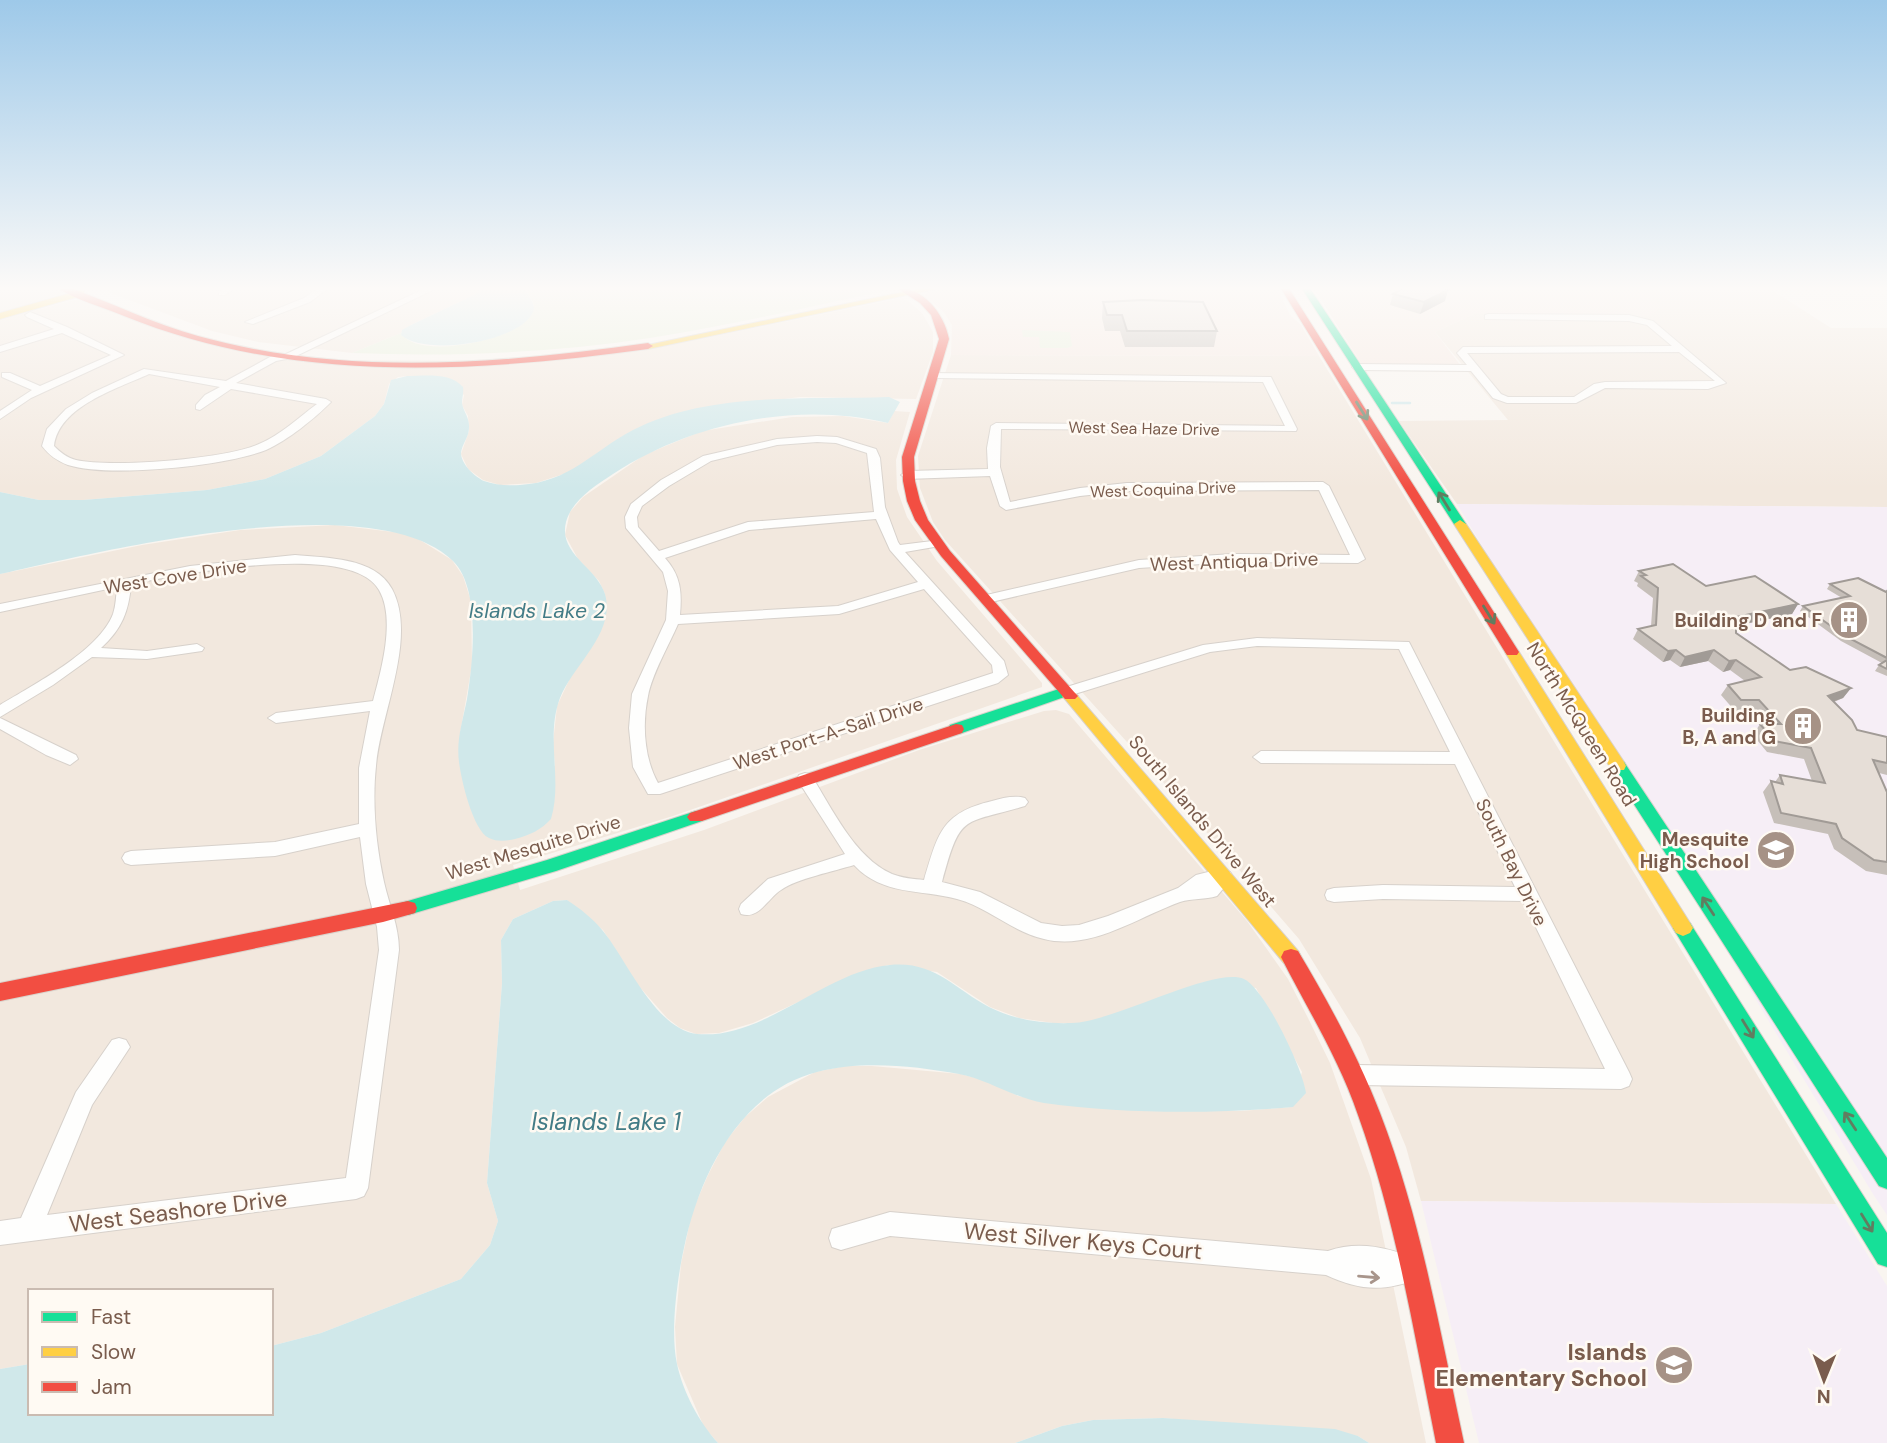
<svg xmlns="http://www.w3.org/2000/svg" width="1887" height="1443" viewBox="0 0 1887 1443" font-family="'DM Sans',sans-serif">
<rect width="100%" height="100%" fill="#f9f5f0"/>
<path fill="#f2e8de" d="M 0,287 L 51,287 L 64,293 L 0,313 Z
M 117,287 L 485,287 L 472,296 L 411,325 L 401,333 L 352,353 L 258,342 L 212,331 L 108,292 Z
M 1636,287 L 1767,287 L 1831,328 L 1887,328 L 1887,507 L 1457,504 L 1399,421 L 1508,420 L 1435,332 L 1474,314 L 1649,316 Z
M 897,299 L 907,300 L 922,313 L 933,332 L 933,352 L 916,399 L 800,397 L 695,410 L 667,417 L 570,472 L 536,483 L 500,485 L 483,480 L 468,469 L 461,454 L 469,431 L 468,416 L 462,405 L 464,395 L 442,377 L 407,376 L 398,377 L 389,384 L 384,404 L 375,416 L 321,456 L 265,479 L 207,490 L 83,500 L 39,500 L 0,492 L 0,320 L 74,300 L 84,300 L 175,335 L 296,360 L 538,361 L 642,351 Z
M 951,355 L 1319,356 L 1836,1204 L 1421,1201 L 1406,1147 L 1360,1038 L 1299,939 L 1163,782 L 945,540 L 933,522 L 920,488 L 918,456 Z
M 894,411 L 910,412 L 896,460 L 897,489 L 907,517 L 937,561 L 1042,683 L 1042,687 L 673,816 L 513,865 L 520,890 L 704,830 L 919,750 L 1044,711 L 1056,710 L 1069,714 L 1247,921 L 1288,979 L 1308,1018 L 1330,1063 L 1371,1179 L 1426,1443 L 1369,1443 L 1358,1436 L 1163,1418 L 1093,1420 L 1062,1426 L 1015,1443 L 718,1443 L 704,1427 L 677,1364 L 675,1327 L 681,1264 L 692,1212 L 708,1175 L 725,1142 L 745,1117 L 768,1097 L 815,1072 L 845,1066 L 872,1066 L 961,1074 L 993,1083 L 1018,1096 L 1092,1107 L 1241,1111 L 1292,1107 L 1302,1072 L 1256,988 L 1204,982 L 1113,1016 L 1085,1023 L 1053,1023 L 1019,1018 L 990,1007 L 937,972 L 888,965 L 859,974 L 753,1023 L 719,1033 L 696,1034 L 680,1028 L 667,1018 L 637,984 L 603,930 L 567,900 L 553,901 L 513,919 L 501,940 L 502,983 L 487,1183 L 498,1221 L 490,1245 L 461,1279 L 321,1333 L 271,1346 L 271,1291 L 30,1291 L 30,1364 L 0,1369 L 0,574 L 142,545 L 240,530 L 335,525 L 402,533 L 420,540 L 452,560 L 463,576 L 471,601 L 472,665 L 460,734 L 555,766 L 553,743 L 557,706 L 570,678 L 597,638 L 606,614 L 605,594 L 599,581 L 578,559 L 565,535 L 570,512 L 583,497 L 644,455 L 702,431 L 792,417 L 843,416 L 888,423 Z"/>
<path fill="#f6e8e1" d="M 951,287 L 1277,287 L 1290,315 L 1301,325 L 1319,356 L 951,355 L 952,325 L 943,311 L 924,296 L 928,292 Z
M 1313,287 L 1637,287 L 1662,307 L 1649,316 L 1474,314 L 1435,332 L 1464,370 L 1366,371 Z"/>
<path fill="#f6eef6" d="M 1457,504 L 1887,507 L 1887,1215 L 1873,1194 Z
M 1421,1201 L 1836,1204 L 1887,1286 L 1887,1443 L 1479,1443 Z"/>
<path fill="#e7f0db" d="M 525,287 L 886,287 L 887,288 L 880,292 C 804,308 727,326 650,338 C 551,353 452,357 352,353 L 401,333 C 418,361 514,341 531,315 C 533,312 533,308 534,305 Z
M 1022,330 L 1070,332 L 1072,346 L 1067,348 L 1040,348 L 1039,337 L 1023,337 Z"/>
<path fill="#d0e8ea" d="M 485,287 L 525,287 C 526,296 537,303 533,312 C 520,342 426,357 401,335 L 402,330 L 411,325 L 472,296 Z
M 407,376 C 425,376 450,372 463,387 C 464,393 462,397 462,403 C 463,411 470,418 469,428 C 469,437 462,444 461,453 C 461,464 475,477 484,481 C 495,485 509,486 520,485 C 570,482 593,451 633,430 C 709,391 807,400 889,397 L 900,402 L 888,423 C 796,401 691,423 613,474 C 595,486 572,500 566,522 C 558,554 597,567 605,594 C 616,633 573,665 560,698 C 545,738 563,779 551,819 C 541,830 530,835 515,839 C 507,841 497,842 489,838 C 473,831 461,779 459,762 C 456,740 463,720 467,699 C 473,663 481,588 453,561 C 374,484 101,551 0,574 L 0,492 L 39,500 L 83,500 L 207,490 L 265,479 L 321,456 L 375,416 L 384,404 L 391,380 Z
M 567,900 C 581,909 593,919 603,931 C 627,960 655,1029 697,1034 C 764,1040 825,971 890,965 C 935,961 953,988 989,1007 C 1015,1020 1043,1024 1072,1023 C 1114,1022 1214,966 1244,979 C 1265,989 1303,1069 1306,1093 L 1293,1107 C 1212,1114 1125,1114 1044,1103 C 1014,1098 989,1080 959,1074 C 915,1066 862,1060 817,1072 C 739,1092 699,1176 684,1248 C 677,1280 670,1332 677,1364 C 683,1392 699,1422 718,1443 L 0,1443 L 0,1369 L 30,1364 L 30,1413 L 271,1413 L 271,1346 L 321,1333 L 461,1279 L 490,1245 L 498,1221 L 487,1183 L 502,983 L 501,940 L 513,919 L 553,901 Z
M 1163,1418 L 1335,1429 L 1358,1436 L 1369,1443 L 1015,1443 L 1062,1426 L 1093,1420 Z"/>
<g fill="none" stroke-linecap="round" stroke-linejoin="round">
<path stroke="#d0e8ea" stroke-width="2.5" d="M 1392,403 L 1410,403"/>
<defs>
<path id="street" d="M 226,287 L 237,287 L 225,295 L 219,295 L 219,291 Z
M 320,287 L 330,287 L 310,302 L 253,324 L 245,322 L 304,298 Z
M 428,287 L 439,287 L 292,358 L 276,361 L 236,383 L 326,399 L 331,402 C 314,419 288,440 266,450 C 226,466 109,478 68,465 C 57,461 49,455 42,446 L 47,429 L 66,409 L 92,393 L 144,369 L 226,381 L 270,357 L 286,354 ZM 149,374 L 220,387 L 205,395 L 196,405 L 196,409 L 200,410 L 231,389 L 317,404 C 299,417 281,435 259,444 C 226,459 111,468 76,460 C 67,458 60,452 54,446 C 59,406 117,389 149,374 Z
M 30,312 L 67,327 L 124,355 L 31,398 L 0,419 L 0,411 L 32,390 L 2,377 L 2,373 L 10,373 L 40,386 L 111,355 L 62,333 L 0,352 L 0,346 L 54,329 L 27,317 L 25,315 Z
M 1488,314 L 1629,315 L 1653,321 L 1726,383 L 1708,389 L 1605,388 L 1576,403 L 1507,403 L 1493,398 L 1471,371 L 1357,370 L 1352,367 L 1357,364 L 1467,365 L 1457,353 L 1463,347 L 1672,346 L 1647,325 L 1629,321 L 1485,319 L 1485,315 ZM 1679,352 L 1715,381 L 1605,382 L 1594,384 L 1574,397 L 1508,397 L 1501,394 L 1467,353 Z
M 929,373 L 1271,377 L 1297,429 L 1296,431 L 1001,429 L 1000,467 L 1010,502 L 1080,488 L 1127,483 L 1323,482 L 1329,486 L 1365,559 L 1358,563 L 1233,562 L 1139,568 L 987,603 L 982,602 L 980,599 L 982,596 L 1139,560 L 1233,554 L 1350,555 L 1319,490 L 1127,491 L 1080,496 L 1006,510 L 1000,506 L 990,476 L 907,479 L 901,475 L 907,471 L 988,469 L 987,448 L 991,426 L 996,423 L 1285,426 L 1263,382 L 933,378 L 928,375 Z
M 817,436 L 837,437 L 876,449 L 880,458 L 885,507 L 898,542 L 900,545 L 940,540 L 940,546 L 905,552 L 1004,661 L 1008,675 L 998,683 L 660,794 L 648,794 L 633,767 L 629,728 L 632,694 L 666,620 L 668,591 L 663,572 L 626,528 L 625,517 L 631,504 L 661,480 L 703,456 L 777,439 ZM 817,442 L 836,443 L 867,453 L 874,512 L 748,522 L 659,551 L 638,527 L 637,517 L 642,506 L 669,486 L 711,461 L 777,445 ZM 876,519 L 890,550 L 918,582 L 838,606 L 680,615 C 682,592 681,576 665,558 L 749,530 ZM 924,589 L 992,665 L 993,673 L 658,783 C 644,758 642,724 648,696 C 652,674 669,645 678,624 L 839,614 Z
M 295,555 C 326,558 375,557 392,589 C 418,637 380,715 376,766 C 372,803 376,845 384,882 C 389,905 399,926 399,950 L 368,1188 L 364,1196 L 356,1199 L 0,1245 L 0,1221 L 21,1218 L 76,1092 L 112,1040 L 119,1038 L 126,1040 L 130,1047 L 92,1105 L 47,1215 L 346,1178 L 379,950 L 377,927 L 366,884 L 360,837 L 275,856 L 131,865 L 125,863 L 122,858 L 125,853 L 131,851 L 275,842 L 359,824 L 359,768 L 370,711 L 276,723 L 268,718 L 276,713 L 373,701 C 381,671 396,619 379,590 C 351,540 179,575 131,584 C 129,611 122,629 101,648 L 147,651 L 197,644 L 204,648 L 202,651 L 147,659 L 92,657 L 53,685 L 0,717 L 0,705 C 33,685 99,651 113,614 C 116,605 116,596 117,587 L 0,612 L 0,604 L 190,566 Z
M 1257,638 L 1409,642 L 1629,1072 L 1632,1079 L 1629,1086 L 1621,1089 L 1356,1085 L 1348,1082 L 1345,1075 L 1348,1068 L 1356,1065 L 1605,1069 L 1523,901 L 1383,899 L 1334,902 L 1327,900 L 1325,895 L 1327,890 L 1334,888 L 1383,885 L 1515,887 L 1455,764 L 1261,763 L 1253,757 L 1261,751 L 1450,752 L 1399,649 L 1257,646 L 1210,652 L 1065,697 L 1057,692 L 1060,689 L 1203,645 Z
M 0,718 L 76,755 L 78,759 L 70,765 L 46,755 L 0,729 Z
M 805,773 L 811,775 C 832,808 854,857 892,874 C 902,878 914,879 924,880 C 938,834 941,813 992,801 C 1002,798 1015,795 1025,798 L 1028,802 L 1025,806 C 962,825 961,812 942,882 L 980,892 L 1041,923 L 1062,926 L 1079,925 L 1108,916 L 1178,888 L 1196,875 L 1212,871 L 1230,872 L 1233,877 L 1217,896 C 1205,900 1192,898 1180,902 C 1138,917 1091,951 1044,939 C 1012,932 988,907 957,899 C 920,889 883,896 854,865 C 835,871 796,879 781,890 C 768,898 759,920 741,914 L 739,909 L 741,904 L 768,879 L 845,854 L 797,779 L 799,775 Z
M 890,1212 L 1328,1251 C 1360,1240 1389,1248 1420,1260 L 1423,1269 L 1420,1278 C 1385,1292 1360,1291 1326,1275 L 890,1236 L 841,1250 L 832,1247 L 829,1238 L 832,1229 Z"/>
<path id="fast" d="M 1301,287 L 1309,287 L 1466,524 L 1464,527 L 1460,528 L 1454,524 Z
M 1065,687 L 1073,692 L 1070,695 L 962,733 L 956,734 L 948,729 L 950,725 Z
M 1618,760 L 1624,762 L 1887,1158 L 1887,1189 L 1879,1186 L 1612,770 L 1610,766 L 1612,762 Z
M 696,811 L 702,813 L 705,817 L 702,821 L 556,871 L 408,915 L 401,913 L 399,908 L 401,903 L 547,860 Z
M 1683,920 L 1690,923 L 1887,1233 L 1887,1267 L 1878,1264 L 1676,933 L 1673,928 L 1676,923 Z"/>
<path id="slow" d="M 927,287 L 945,287 L 648,349 L 643,346 Z
M 81,290 L 84,291 L 84,295 L 0,319 L 0,313 Z
M 1460,520 L 1466,524 L 1624,762 L 1626,766 L 1624,770 L 1612,770 L 1454,524 Z
M 1512,648 L 1519,652 L 1690,923 L 1693,928 L 1690,933 L 1683,936 L 1676,933 L 1505,652 Z
M 1070,691 L 1075,693 L 1298,951 L 1301,957 L 1298,963 L 1291,965 L 1284,963 L 1065,699 L 1062,696 L 1065,693 Z"/>
<path id="jam" d="M 56,287 L 68,287 C 112,303 154,324 198,336 C 345,377 499,364 648,343 L 653,346 L 648,349 C 471,373 293,384 124,316 C 103,307 75,300 56,287 Z
M 895,287 C 923,287 944,313 949,339 L 914,457 L 915,481 L 920,501 L 928,520 L 950,551 L 1075,693 L 1078,696 L 1075,699 L 1065,699 L 941,556 L 915,520 L 907,501 L 903,481 L 902,457 L 939,339 L 931,315 L 920,303 Z
M 1280,287 L 1288,287 L 1519,652 L 1517,655 L 1507,655 L 1505,652 Z
M 956,724 L 962,725 L 964,729 L 962,733 L 702,821 L 690,821 L 687,817 L 690,813 Z
M 408,901 L 415,903 L 417,908 L 415,913 L 383,922 L 0,1001 L 0,983 Z
M 1291,949 L 1298,951 C 1329,1003 1358,1056 1380,1113 C 1421,1219 1440,1332 1464,1443 L 1436,1443 C 1414,1333 1396,1221 1358,1115 C 1339,1059 1308,1010 1281,957 L 1284,951 Z"/>
</defs>
<use href="#street" stroke="#d7d1cb" stroke-width="2"/>
<use href="#fast" stroke="#d9d2cb" stroke-width="2"/>
<use href="#slow" stroke="#d9d2cb" stroke-width="2"/>
<use href="#jam" stroke="#d9d2cb" stroke-width="2"/>
<use href="#street" fill="#fefefd" fill-rule="evenodd"/>
<use href="#fast" fill="#16e098" fill-rule="evenodd"/>
<use href="#slow" fill="#ffcf43" fill-rule="evenodd"/>
<use href="#jam" fill="#f24e42" fill-rule="evenodd"/>
</g>
<path fill="#c6bfb9" d="M 1393,294 L 1445,301 L 1420,314 L 1390,305 Z
M 1103,302 L 1217,331 L 1214,347 L 1125,347 L 1120,331 L 1105,331 L 1102,318 Z
M 1639,571 L 1706,586 L 1798,604 L 1792,614 L 1736,626 L 1736,633 L 1790,670 L 1851,688 L 1843,698 L 1834,702 L 1857,730 L 1887,737 L 1887,775 L 1879,773 L 1887,792 L 1887,875 L 1866,871 L 1834,849 L 1828,834 L 1774,823 L 1763,792 L 1771,781 L 1775,782 L 1780,775 L 1812,781 L 1804,759 L 1767,752 L 1753,735 L 1760,724 L 1765,724 L 1753,710 L 1735,711 L 1721,695 L 1728,685 L 1745,681 L 1730,670 L 1723,672 L 1708,661 L 1680,667 L 1670,660 L 1663,662 L 1633,639 L 1638,629 L 1651,626 L 1653,598 L 1637,586 L 1638,583 L 1634,581 Z
M 1830,584 L 1887,591 L 1887,676 L 1875,671 L 1879,665 L 1882,663 L 1841,641 L 1800,611 L 1803,606 L 1842,598 L 1827,589 Z"/>
<path fill="#a19b96" d="M 1448,290 L 1445,301 L 1420,314 L 1424,302 Z
M 1798,604 L 1792,614 L 1730,627 L 1736,617 Z
M 1676,650 L 1670,660 L 1663,662 L 1668,651 Z
M 1714,650 L 1708,661 L 1680,667 L 1685,657 Z
M 1736,660 L 1730,670 L 1723,672 L 1729,661 Z
M 1851,688 L 1843,698 L 1821,706 L 1828,696 Z"/>
<path fill="#e6ded7" stroke="#a19b96" stroke-width="2" d="M 1406,287 L 1438,287 L 1448,290 L 1424,302 L 1393,294 Z
M 1143,300 L 1203,302 L 1217,331 L 1127,331 L 1122,315 L 1107,315 L 1103,302 Z
M 1673,564 L 1706,586 L 1755,576 L 1798,604 L 1736,617 L 1736,633 L 1790,670 L 1806,667 L 1851,688 L 1828,696 L 1852,720 L 1857,730 L 1887,737 L 1887,763 L 1873,760 L 1887,792 L 1887,862 L 1874,860 L 1842,838 L 1836,824 L 1781,813 L 1771,781 L 1783,784 L 1780,775 L 1825,783 L 1811,748 L 1774,741 L 1760,724 L 1781,724 L 1759,700 L 1741,700 L 1728,685 L 1761,677 L 1736,660 L 1729,661 L 1714,650 L 1685,657 L 1676,650 L 1668,651 L 1638,629 L 1656,625 L 1658,588 L 1641,576 L 1646,575 L 1639,571 Z
M 1858,578 L 1886,592 L 1887,591 L 1887,658 L 1845,636 L 1803,606 L 1850,596 L 1830,584 Z
M 1887,660 L 1887,669 L 1879,665 Z"/>
<defs><path id="oneway-shaft" d="M-6 0H5M1.5-3L5.5 0L1.5 3" fill="none" stroke-width="1.6" stroke-linecap="round" stroke-linejoin="round" transform="scale(1.75)"/></defs>
<g stroke="#617d60">
<use href="#oneway-shaft" transform="translate(1362 411) rotate(58)"/>
<use href="#oneway-shaft" transform="translate(1444 501) rotate(-122)"/>
<use href="#oneway-shaft" transform="translate(1489 615) rotate(58)"/>
<use href="#oneway-shaft" transform="translate(1708 906) rotate(-123)"/>
<use href="#oneway-shaft" transform="translate(1748 1029) rotate(58)"/>
<use href="#oneway-shaft" transform="translate(1850 1121) rotate(-123)"/>
<use href="#oneway-shaft" transform="translate(1867 1223) rotate(58)"/>
</g>
<use stroke="#a8958b" href="#oneway-shaft" transform="translate(1369 1277) rotate(5)"/>
<linearGradient id="sky" x2="0" y2="1"><stop stop-color="#9ec9e9"/><stop offset="0.59" stop-color="#fcfaf8"/><stop offset="1" stop-color="#fcfaf8" stop-opacity="0"/></linearGradient>
<rect width="1887" height="489" fill="url(#sky)"/>
<defs>
<symbol id="building-disc" viewBox="-11 -11 22 22"><circle r="9.5" fill="#a69286" stroke="#fffaf3"/><path d="M-4-6H4V6H1V3H-1V6H-4ZM-2.5-4.3h1.7v1.8h-1.7ZM.8-4.3h1.7v1.8H.8ZM-2.5-1h1.7V.8h-1.7ZM.8-1h1.7V.8H.8Z" fill="#fff"/></symbol>
<symbol id="school-disc" viewBox="-11 -11 22 22"><circle r="9.5" fill="#a69286" stroke="#fffaf3"/><path d="M0-5L7-2L0 1L-7-2ZM-4 1L0 2.5L4 1V4Q0 6-4 4Z" fill="#fff"/></symbol>
</defs>
<g fill-rule="evenodd">
<use href="#building-disc" x="1827" y="598" width="44" height="44"/>
<use href="#building-disc" x="1781" y="704" width="44" height="44"/>
<use href="#school-disc" x="1754" y="828" width="44" height="44"/>
<use href="#school-disc" x="1652" y="1343" width="44" height="44"/>
</g>
<g text-anchor="middle" stroke-width="5" stroke-linejoin="round" paint-order="stroke">
<g font-size="16" fill="#7a5c4d" stroke="#fffaf3">
<text transform="translate(1144 428) rotate(1)" y="6">West Sea Haze Drive</text>
<text transform="translate(1163 489) rotate(-2)" y="6">West Coquina Drive</text>
</g>
<g font-size="19" fill="#7a5c4d" stroke="#fffaf3">
<text transform="translate(1234 561) rotate(-2)" y="7">West Antiqua Drive</text>
<text transform="translate(175 576) rotate(-9)" y="7">West Cove Drive</text>
<text transform="translate(1582 724) rotate(58)" y="7">North McQueen Road</text>
<text transform="translate(828 733) rotate(-18)" y="7">West Port-A-Sail Drive</text>
<text transform="translate(1203 821) rotate(50)" y="7">South Islands Drive West</text>
<text transform="translate(533 847) rotate(-17)" y="7">West Mesquite Drive</text>
<text transform="translate(1512 862) rotate(64)" y="7">South Bay Drive</text>
</g>
<g font-size="19" font-weight="bold" fill="#7a5c4d" stroke="#fffaf3" text-anchor="end">
<text x="1822" y="627">Building D and F</text>
<text x="1776" y="722">Building<tspan x="1776" dy="22">B, A and G</tspan></text>
<text x="1749" y="846">Mesquite<tspan x="1749" dy="22">High School</tspan></text>
</g>
<g font-size="21" font-style="italic" fill="#437c86" stroke="#fffaf3">
<text x="537" y="618">Islands Lake 2</text>
</g>
<g font-size="23" fill="#7a5c4d" stroke="#fffaf3">
<text transform="translate(178 1211) rotate(-7)" y="8">West Seashore Drive</text>
<text transform="translate(1083 1241) rotate(5)" y="8">West Silver Keys Court</text>
</g>
<g font-size="23" font-weight="bold" fill="#7a5c4d" stroke="#fffaf3" text-anchor="end">
<text x="1647" y="1360">Islands<tspan x="1647" dy="26">Elementary School</tspan></text>
</g>
<g font-size="24" font-style="italic" fill="#437c86" stroke="#fffaf3">
<text x="606" y="1130">Islands Lake 1</text>
</g>
</g>
<rect x="28" y="1289" width="245" height="126" fill="#fffaf3" stroke="#cabbb1" stroke-width="2"/>
<rect x="42" y="1312" width="35" height="10" fill="#16e098" stroke="#cabbb1" stroke-width="2"/>
<text x="91" y="1324" font-size="21" fill="#7a5c4d">Fast</text>
<rect x="42" y="1347" width="35" height="10" fill="#ffcf43" stroke="#cabbb1" stroke-width="2"/>
<text x="91" y="1359" font-size="21" fill="#7a5c4d">Slow</text>
<rect x="42" y="1382" width="35" height="10" fill="#f24e42" stroke="#cabbb1" stroke-width="2"/>
<text x="91" y="1394" font-size="21" fill="#7a5c4d">Jam</text>
<g transform="translate(1824 1380) rotate(181)" stroke="#fffaf3" stroke-width="5" paint-order="stroke">
<path d="M0-5L12 26L0 18L-12 26Z" fill="#7a5c4d"/>
<text y="-10" font-size="19" font-weight="bold" text-anchor="middle" fill="#7a5c4d">N</text>
</g>
</svg>
